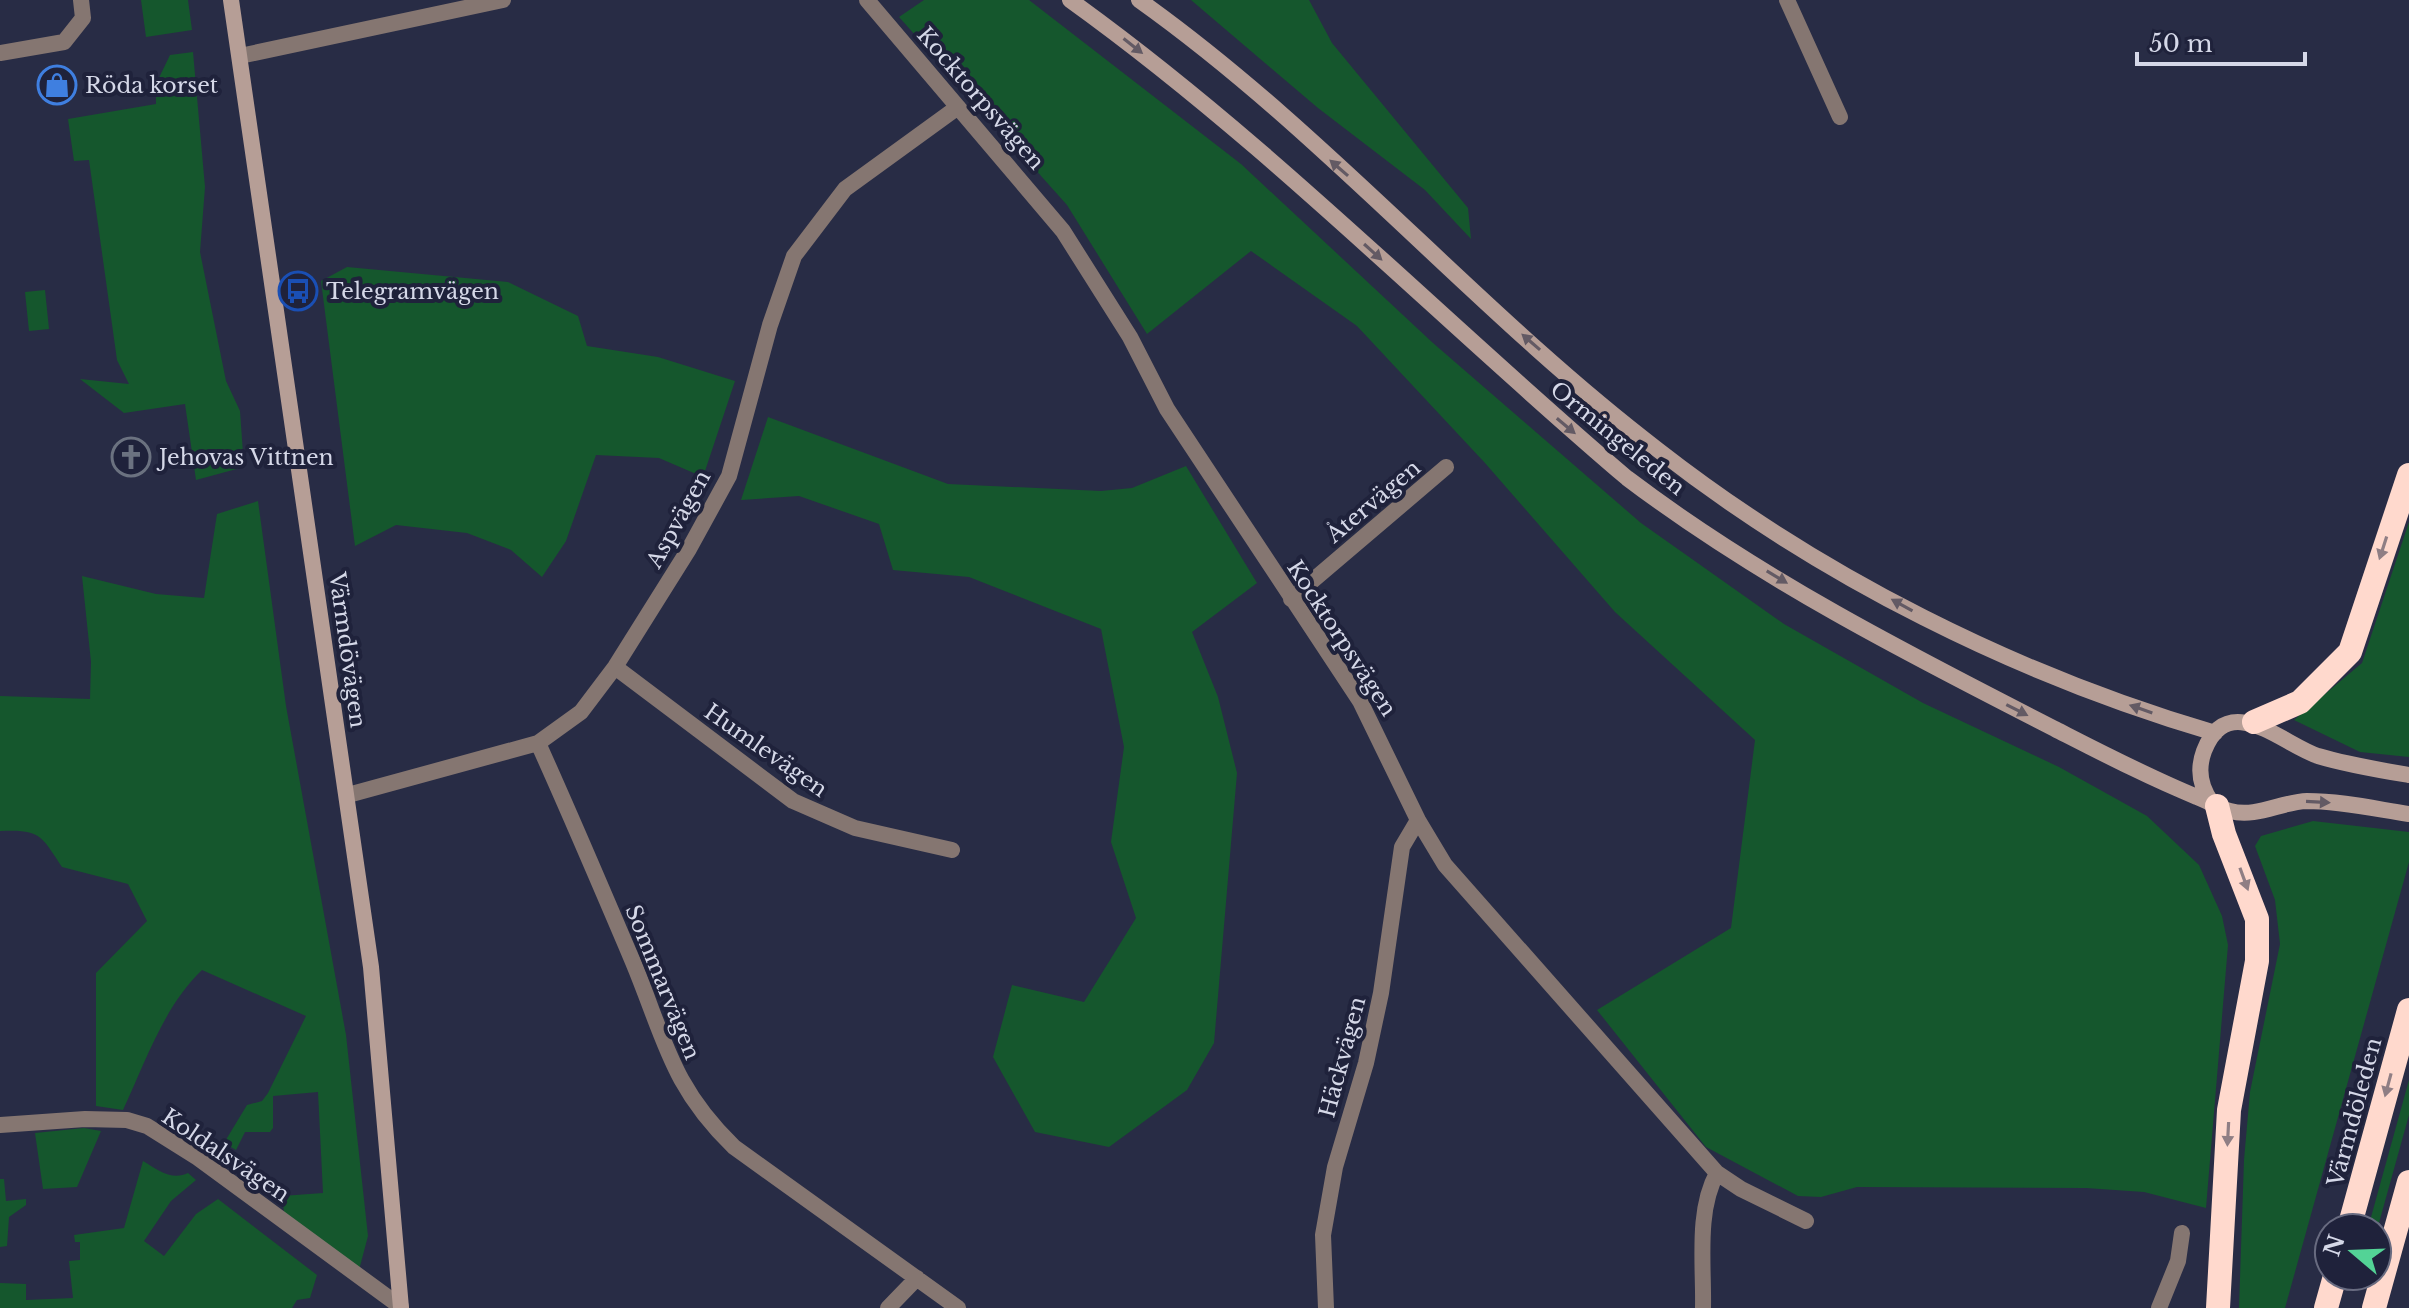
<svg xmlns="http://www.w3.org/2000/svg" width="2409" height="1308" viewBox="0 0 2409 1308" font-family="'Libre Baskerville',serif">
<rect width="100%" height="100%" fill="#282c45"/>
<path fill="#15572d" d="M 141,0 L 188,0 L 192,30 L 146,37 Z
M 924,0 L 1029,0 L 1241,164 L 1433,343 L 1641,523 L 1784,624 L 1923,703 L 2059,767 L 2147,816 L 2199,865 L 2222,916 L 2228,945 L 2206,1208 L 2144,1192 L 2086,1188 L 1857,1187 L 1821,1197 L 1798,1196 L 1706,1147 L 1597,1010 L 1731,928 L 1755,740 L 1615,612 L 1485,463 L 1357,326 L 1251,251 L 1147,334 L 1067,205 L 899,17 Z
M 1191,0 L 1309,0 L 1332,43 L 1468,208 L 1471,239 L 1425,190 L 1318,108 Z
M 193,52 L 205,187 L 200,252 L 226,381 L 240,411 L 244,467 L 196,480 L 185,404 L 124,413 L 80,379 L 129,384 L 117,360 L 89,160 L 74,161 L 68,119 L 156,104 L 156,84 L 170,55 Z
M 347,267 L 508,282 L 578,316 L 587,346 L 658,357 L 735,381 L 703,477 L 659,458 L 596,455 L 566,541 L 542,577 L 511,550 L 467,533 L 396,525 L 355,546 L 321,281 Z
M 45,290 L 49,329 L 29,331 L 25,292 Z
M 768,417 L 948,484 L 1101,491 L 1132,488 L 1186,466 L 1257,583 L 1192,632 L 1218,697 L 1237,773 L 1214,1043 L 1187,1090 L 1109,1147 L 1035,1132 L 993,1057 L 1012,985 L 1084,1002 L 1136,918 L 1111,842 L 1124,747 L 1101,629 L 969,577 L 893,570 L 879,524 L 799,496 L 741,500 Z
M 258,501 L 286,706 L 346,1035 L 368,1236 L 359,1270 L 284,1212 L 282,1196 L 323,1193 L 318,1092 L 273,1096 L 273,1128 L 270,1132 L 245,1132 L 236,1150 L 224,1143 L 247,1105 L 262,1101 L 268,1093 L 306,1016 L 202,970 C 164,1006 145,1063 123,1110 L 96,1106 L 96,973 L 147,921 L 128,884 L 62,867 C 41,835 40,829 0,831 L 0,696 L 90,699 L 91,662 L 82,576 L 156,594 L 204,598 L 217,514 Z
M 2409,522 L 2409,757 L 2360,752 L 2294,720 L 2362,663 Z
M 2313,821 L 2409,832 L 2409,862 L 2285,1308 L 2239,1308 L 2244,1160 L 2250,1092 L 2280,944 L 2275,900 L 2255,846 L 2261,836 Z
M 2409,1080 L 2409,1115 L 2377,1230 L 2368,1228 Z
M 84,1128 L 101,1131 L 77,1187 L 43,1189 L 35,1133 Z
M 143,1161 C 158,1170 172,1181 188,1173 L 196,1180 L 171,1201 L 144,1241 L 164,1256 L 196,1214 L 218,1199 L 317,1275 L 310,1298 L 297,1300 L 292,1308 L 0,1308 L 0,1283 L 26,1284 L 26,1300 L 73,1298 L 69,1261 L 80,1260 L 80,1242 L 75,1242 L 74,1235 L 124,1228 Z
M 0,1179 L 4,1179 L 6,1201 L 26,1199 L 26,1205 L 9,1217 L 7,1246 L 0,1247 Z"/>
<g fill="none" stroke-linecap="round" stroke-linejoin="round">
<path stroke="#857671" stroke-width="16" d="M 867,0 L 1063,231 L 1130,337 L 1167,409 L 1360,701 L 1418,820 L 1445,865 L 1717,1173 C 1696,1211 1704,1266 1703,1308
M 1787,0 L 1840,117
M 0,53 L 64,42 L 83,18 L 81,0
M 240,56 L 503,0
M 1291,599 L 1446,467
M 615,667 L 793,801 L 855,828 L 952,850
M 538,743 C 571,816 602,889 633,962 C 665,1039 671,1086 734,1147 L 958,1308
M 348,795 L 538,743 L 581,712 L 615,667 L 689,549 L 729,476 L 770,325 L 794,256 L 845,189 L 958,107
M 0,1125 L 85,1119 L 127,1120 L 147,1126 L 198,1158 L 401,1307
M 1717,1173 L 1741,1189 L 1806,1221
M 888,1308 L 917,1278
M 1326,1308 L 1323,1235 L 1335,1167 L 1366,1063 L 1381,993 L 1402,847 L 1418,820
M 2159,1308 L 2178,1261 L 2182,1233"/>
<path stroke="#b69e96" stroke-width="16" d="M 231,0 L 371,967 L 401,1308
M 1070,0 C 1269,143 1441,320 1627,478 C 1759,578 1908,654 2055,729 C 2102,753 2148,777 2197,797 C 2208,801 2218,808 2230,811 C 2257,818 2280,802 2307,801 C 2341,801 2376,809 2409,814
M 1139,0 C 1326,133 1476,311 1658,450 C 1821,577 2017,675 2215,733
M 2212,803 C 2200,787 2197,770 2204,751 C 2228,689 2282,744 2318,756 C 2348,765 2379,770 2409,775"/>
<path stroke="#ffd9cd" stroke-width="24" d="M 2254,722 L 2300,702 L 2350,652 L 2409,475
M 2217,806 L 2224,834 L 2257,919 L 2257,961 L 2229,1110 L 2218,1308
M 2349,1228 L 2409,1010
M 2326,1308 L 2335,1276
M 2374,1308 L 2409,1182"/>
</g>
<defs><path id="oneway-solid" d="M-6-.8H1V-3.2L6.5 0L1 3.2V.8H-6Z" transform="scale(2)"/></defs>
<g fill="#635a64">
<use href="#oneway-solid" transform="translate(1133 46) rotate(38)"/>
<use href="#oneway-solid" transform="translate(1339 168) rotate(-139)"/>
<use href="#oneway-solid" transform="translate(1373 252) rotate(42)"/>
<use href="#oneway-solid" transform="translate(1531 342) rotate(-139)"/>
<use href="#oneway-solid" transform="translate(1566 426) rotate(40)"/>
<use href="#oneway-solid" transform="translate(1777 577) rotate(31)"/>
<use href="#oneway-solid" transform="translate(1902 605) rotate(-151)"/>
<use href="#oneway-solid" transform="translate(2141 709) rotate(-161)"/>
<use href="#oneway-solid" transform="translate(2017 710) rotate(27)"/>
<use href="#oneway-solid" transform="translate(2318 802) rotate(3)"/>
</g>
<g fill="#8f7e84">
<use href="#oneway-solid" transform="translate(2383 548) rotate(108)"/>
<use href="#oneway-solid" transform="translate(2244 879) rotate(70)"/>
<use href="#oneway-solid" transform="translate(2388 1085) rotate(105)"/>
<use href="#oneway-solid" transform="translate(2228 1134) rotate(93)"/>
</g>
<defs>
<symbol id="shop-ring" viewBox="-11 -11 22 22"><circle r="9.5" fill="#1f223b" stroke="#3f7fe0" stroke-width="1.5"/><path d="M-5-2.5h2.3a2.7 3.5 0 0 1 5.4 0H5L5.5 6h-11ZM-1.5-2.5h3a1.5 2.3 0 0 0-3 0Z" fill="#3f7fe0"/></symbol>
<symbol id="bus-ring" viewBox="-11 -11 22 22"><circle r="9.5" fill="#1f223b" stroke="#1a4fb4" stroke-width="1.5"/><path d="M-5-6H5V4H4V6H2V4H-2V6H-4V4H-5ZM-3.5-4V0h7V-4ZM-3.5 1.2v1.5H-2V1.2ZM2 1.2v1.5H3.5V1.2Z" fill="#1a4fb4"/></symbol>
<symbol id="church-ring" viewBox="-11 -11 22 22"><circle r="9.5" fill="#1f223b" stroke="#6b7280" stroke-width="1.5"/><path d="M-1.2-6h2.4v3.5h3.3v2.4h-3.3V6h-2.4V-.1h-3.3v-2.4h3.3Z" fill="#6b7280"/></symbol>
</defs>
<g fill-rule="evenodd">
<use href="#shop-ring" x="35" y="63" width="44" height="44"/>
<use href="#bus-ring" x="276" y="269" width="44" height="44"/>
<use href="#church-ring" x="109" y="435" width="44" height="44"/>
</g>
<g text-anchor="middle" stroke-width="8" stroke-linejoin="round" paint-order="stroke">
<g font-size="22" fill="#d5d8e8" stroke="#1f223b" text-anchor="start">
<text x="85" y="93">Röda korset</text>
<text x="326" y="299">Telegramvägen</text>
<text x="159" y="465">Jehovas Vittnen</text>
</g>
<g font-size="22" fill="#d5d8e8" stroke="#1f223b">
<text transform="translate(981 98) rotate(49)" y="8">Kocktorpsvägen</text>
<text transform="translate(1618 438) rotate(39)" y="8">Ormingeleden</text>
<text transform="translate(1373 501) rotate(-40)" y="8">Återvägen</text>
<text transform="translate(678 519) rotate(-61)" y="8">Aspvägen</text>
<text transform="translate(1342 638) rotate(57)" y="8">Kocktorpsvägen</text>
<text transform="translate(348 650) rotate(82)" y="8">Värmdövägen</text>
<text transform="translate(766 750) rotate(35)" y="8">Humlevägen</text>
<text transform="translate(663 982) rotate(68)" y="8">Sommarvägen</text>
<text transform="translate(1342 1057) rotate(-75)" y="8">Häckvägen</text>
<text transform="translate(2354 1112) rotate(-75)" y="8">Värmdöleden</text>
<text transform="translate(226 1155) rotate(34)" y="8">Koldalsvägen</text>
</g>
</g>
<g transform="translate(2353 1252) rotate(289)"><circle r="38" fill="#1f223b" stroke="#686b80" stroke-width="2"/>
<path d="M0-6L14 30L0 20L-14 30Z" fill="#53d396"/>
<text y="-12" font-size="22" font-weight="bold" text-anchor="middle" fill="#d5d8e8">N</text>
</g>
<path d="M2137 52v12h168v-12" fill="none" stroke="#d5d8e8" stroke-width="4"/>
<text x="2149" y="52" font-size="24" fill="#d5d8e8" stroke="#1f223b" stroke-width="6" paint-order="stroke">50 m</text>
</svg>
